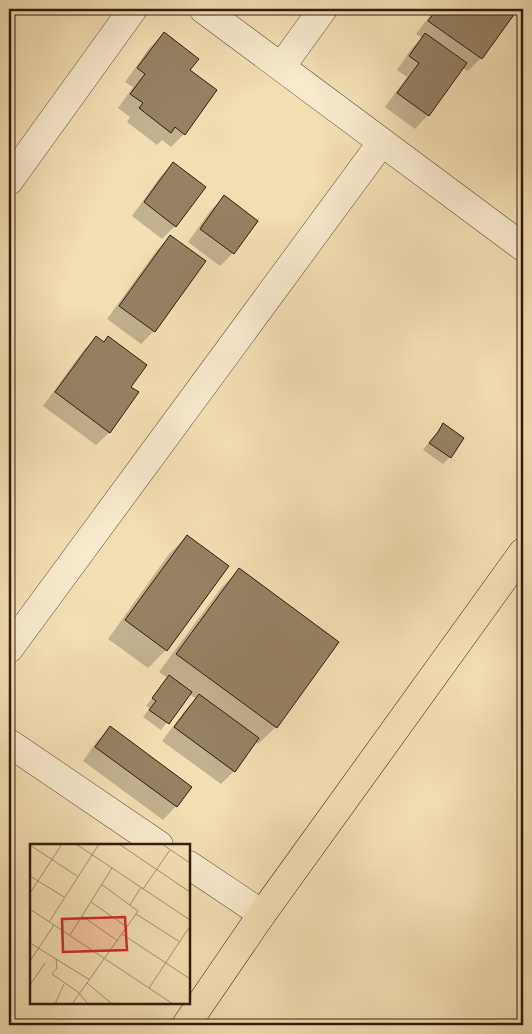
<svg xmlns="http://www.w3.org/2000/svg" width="532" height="1034" viewBox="0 0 532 1034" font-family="'IM FELL DW Pica',serif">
<rect width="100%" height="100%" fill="#f2dfb2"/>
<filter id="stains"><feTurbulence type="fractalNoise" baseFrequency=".004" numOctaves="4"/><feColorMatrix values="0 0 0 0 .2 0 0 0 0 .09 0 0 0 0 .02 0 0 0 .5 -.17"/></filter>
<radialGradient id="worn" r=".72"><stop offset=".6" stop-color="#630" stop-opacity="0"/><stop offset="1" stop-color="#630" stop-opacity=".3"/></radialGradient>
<path fill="#0003" d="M 435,9 L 500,9 L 511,16 L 481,58 L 468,71 L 462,68 L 428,115 L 415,129 L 385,107 L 407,77 L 397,70 L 412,48 L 422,38 L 416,34 Z
M 164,34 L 184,134 L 171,147 L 162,140 L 157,145 L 127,122 L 130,117 L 118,108 L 133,87 L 125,82 L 150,47 Z
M 173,164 L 175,226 L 162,239 L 132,216 L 160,177 Z
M 224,197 L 233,253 L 220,266 L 188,242 L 211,210 Z
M 170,237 L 154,331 L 141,344 L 107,319 L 157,250 Z
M 108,337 L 129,387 L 110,432 L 96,445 L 43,406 L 83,351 L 96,338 L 103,343 Z
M 443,424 L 462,438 L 450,457 L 443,464 L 423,450 Z
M 187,536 L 227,566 L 166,650 L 148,668 L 108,639 L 169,554 Z
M 239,570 L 276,727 L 258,744 L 255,742 L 234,771 L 221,784 L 162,741 L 186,709 L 196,699 L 189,694 L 161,730 L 143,717 L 150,708 L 146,706 L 168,678 L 159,672 L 221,588 Z
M 110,728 L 190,787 L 176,806 L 163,820 L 83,761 L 97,741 Z"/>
<path fill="#958262" stroke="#301d0c" d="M 437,9 L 502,9 L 513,16 L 482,59 L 428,21 Z
M 164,32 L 199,59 L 190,70 L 217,90 L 185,135 L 175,127 L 171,133 L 139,108 L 143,103 L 130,94 L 145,74 L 137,68 Z
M 425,33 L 467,63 L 429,116 L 397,93 L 419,63 L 409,56 Z
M 173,162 L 206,187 L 176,227 L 144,202 Z
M 224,195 L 258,221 L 234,254 L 200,229 Z
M 170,235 L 206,261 L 155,332 L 119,306 Z
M 96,336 L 104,342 L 108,336 L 147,365 L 131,387 L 139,392 L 110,433 L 55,392 Z
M 443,423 L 464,438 L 451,458 L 429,443 L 438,432 Z
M 187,535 L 229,566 L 167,651 L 125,620 Z
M 239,568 L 339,642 L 277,728 L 176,654 Z
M 169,675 L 192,692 L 169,724 L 149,710 L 156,701 L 152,698 Z
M 199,694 L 259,738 L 235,772 L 174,727 Z
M 110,726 L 192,787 L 177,807 L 95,747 Z"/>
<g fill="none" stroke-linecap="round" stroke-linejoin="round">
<defs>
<path id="minor" d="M 203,9 L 523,247
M 281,67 L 323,9
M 9,181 L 133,9
M 9,649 L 382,142
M 9,743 L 159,845
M 189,865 L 262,914"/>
<path id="major" d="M 186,1025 L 262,914 L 523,552"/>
</defs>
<use href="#minor" stroke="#604e36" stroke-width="29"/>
<use href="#major" stroke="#301d0c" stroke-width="29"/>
<use href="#minor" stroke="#f7eacd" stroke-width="28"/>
<use href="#major" stroke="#f2dfb2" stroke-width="28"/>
</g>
<g transform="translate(30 844)">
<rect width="160" height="160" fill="#f2dfb2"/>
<path fill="none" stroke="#a49170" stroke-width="1" d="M 46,0 L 160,76M 89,0 L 160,48M 132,0 L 160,19M 0,1 L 47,32M 0,32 L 34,53M 113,45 L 140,6M 0,49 L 32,0M 61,58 L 97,83M 100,61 L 111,43M 0,65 L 143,160M 106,70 L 150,98M 52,72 L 88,97M 19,78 L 69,0M 92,90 L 160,135M 40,91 L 82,24M 0,99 L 60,136M 26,114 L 27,124 L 22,130 L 48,148 L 58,160M 0,117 L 24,81M 57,139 L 82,160M 0,141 L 15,119M 119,144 L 160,82M 25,160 L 34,140M 42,160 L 108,67 L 71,40"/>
<path fill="#d62828" fill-opacity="0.15" stroke="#d62828" stroke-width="2.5" d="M 95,73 L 97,106 L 33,108 L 32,75 Z"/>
<rect width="160" height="160" fill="none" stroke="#301d0c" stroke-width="2.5"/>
</g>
<rect width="532" height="1034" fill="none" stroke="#f2dfb2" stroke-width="30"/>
<rect x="10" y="10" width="512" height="1014" fill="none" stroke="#301d0c" stroke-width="2.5"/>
<rect x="15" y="15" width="502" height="1004" fill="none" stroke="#301d0c"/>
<rect width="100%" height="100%" filter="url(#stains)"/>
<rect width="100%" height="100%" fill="url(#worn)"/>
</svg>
